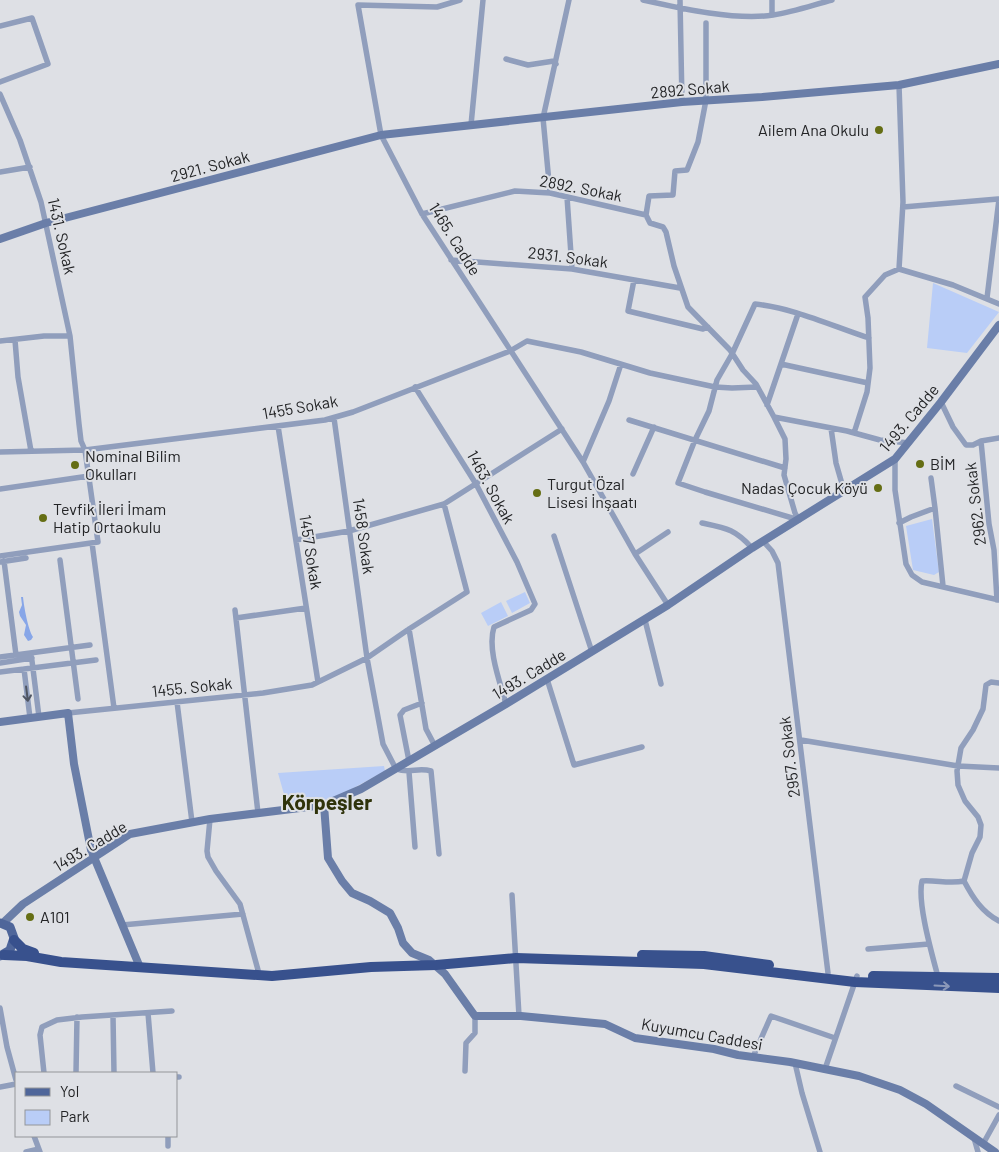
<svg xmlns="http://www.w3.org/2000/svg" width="999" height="1152" viewBox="0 0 999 1152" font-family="Barlow,sans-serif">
<rect width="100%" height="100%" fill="#dee0e5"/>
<path fill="#b9cdf7" d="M 933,283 L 999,312 L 967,353 L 927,348 Z
M 932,519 L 939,572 L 934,575 L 913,570 L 906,526 Z
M 525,592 L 530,603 L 512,613 L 506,601 Z
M 501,602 L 508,616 L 488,626 L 481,613 Z
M 384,766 L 385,771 L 335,798 L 287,805 L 278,773 Z"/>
<path fill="#87a6e8" d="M 21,597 L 23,597 C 24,607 28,629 33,637 L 31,640 L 28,641 L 24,635 L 26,625 L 20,616 L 19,612 L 22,605 Z"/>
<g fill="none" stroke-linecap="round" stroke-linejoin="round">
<path stroke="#909ebc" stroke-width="5.5" d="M 460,0 L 437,7 L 358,5 L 381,135 L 422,214 L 583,462 L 635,554
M 643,0 C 679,8 736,21 773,15 C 793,12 813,5 832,0
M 680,0 L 682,102
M 772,0 L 772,15
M 706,23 L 706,100 L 698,142 L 687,170 L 675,171 L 673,195 L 649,196 L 646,215 L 650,223 L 663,227 L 666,232 L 674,266 L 688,307 L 730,350 L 743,370 L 756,384 L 774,417 L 785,439 L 786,459 L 784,475 L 795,513 L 799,520
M 0,26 L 32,18 L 48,64 L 0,82
M 506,59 L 528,65 L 554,61 L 556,64
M 899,85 L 903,202 L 899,269
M 0,94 L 20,140 L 41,202 L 70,336 L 44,336 L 0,341
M 471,125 L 483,0
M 0,172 L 30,167
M 550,193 L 543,118 L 569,0
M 567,197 L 572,269
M 903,207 L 998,199
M 422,214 L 515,191 L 550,193 L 646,215
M 451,260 L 572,269 L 680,288
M 634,280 L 628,311 L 703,329 L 708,327
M 987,298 L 999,199
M 15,340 L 18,377 L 31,451
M 781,364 L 868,383
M 415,387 L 476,484 L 517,562 L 535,604 L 531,610 L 494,627 C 487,649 500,682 506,704
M 941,402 L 953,427 L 966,445 L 973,445 L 981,441 L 989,524 L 994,550 L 997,600
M 767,405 L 798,314
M 774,417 L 847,431 L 880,440 L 909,443
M 334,418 L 367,658 L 383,744 L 396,769 C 411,774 417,767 431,771 L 439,854
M 629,420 L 785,468
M 278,426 L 318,682
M 831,428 L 836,463 L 844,491
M 854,433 L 867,392 L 870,368 L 868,318 L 865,297 L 885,275 L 899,269 L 953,285 L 999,304
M 981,441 L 999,438
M 0,452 L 85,450 L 325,420 L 353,412 L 510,351 L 527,341 L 581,352 L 650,373 L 715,387 L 732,388 L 757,387
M 895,459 L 895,490 L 906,564 L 912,575 L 922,582 L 999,600
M 583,462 L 609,401 L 621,364
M 633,474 L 654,427
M 931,478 L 935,508
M 0,489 L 89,476
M 799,520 L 705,492 L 678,483 L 695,440 L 709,411 L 717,380 L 732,354 L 755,304 C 794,308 832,326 869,338
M 702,523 C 726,528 735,529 752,548
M 899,523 L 911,517 L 935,508 L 943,586
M 668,532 L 635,554 L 668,605
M 554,536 L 592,652
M 296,540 L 349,531 L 444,504 L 562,429
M 763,541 L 772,551 L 778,563 L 828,973
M 92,543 L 114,708
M 0,556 L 98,542 L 85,450 L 81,441 L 79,424 L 70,336
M 60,560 L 78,699
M 4,561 L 16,655
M 0,562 L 26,558
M 235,610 L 258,813
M 236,618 L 306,608
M 645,620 L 661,684
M 409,629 L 426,729 L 435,746
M 31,653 L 39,717
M 0,657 L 90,645
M 0,663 L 32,658
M 24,669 L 30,718
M 0,672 L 96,660
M 547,679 L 574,765 L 642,747
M 177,702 L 192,822
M 68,713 L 263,693 L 312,685 L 367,658 L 409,629 L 467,592 L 444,504
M 801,740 L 958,766 L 999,768
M 409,761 L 400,715 L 404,710 L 422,703
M 409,772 L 415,847
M 210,819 L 207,851 L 208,857 L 216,871 L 240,904 L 258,970
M 964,881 L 972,853 L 980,837 L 981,825 L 978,817 L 965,801 L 958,785 L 957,771 L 961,748 L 973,730 L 983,709 L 986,685 L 991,682 L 999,683
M 512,895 L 519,1016
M 122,925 L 243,914
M 868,949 L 929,944
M 938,977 C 932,954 917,903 922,881 C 936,880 950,884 964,881 C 973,898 982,912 999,921
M 0,1008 L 7,1047 L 16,1080
M 148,1013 L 153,1073
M 113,1016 L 114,1073
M 753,1057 L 771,1016 L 835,1038
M 795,1063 L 802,1093 L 820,1152
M 825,1069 L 857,976
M 465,1071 L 466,1043 L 475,1033 L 475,1016
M 44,1073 L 40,1035 L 42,1027 L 57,1020 L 82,1017 L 172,1011
M 76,1073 L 77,1017
M 176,1077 L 179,1077
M 956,1086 L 999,1107
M 0,1087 L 16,1084
M 34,1136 L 40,1152
M 168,1136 L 168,1146
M 974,1138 L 978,1152
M 983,1144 L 999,1115
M 26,1152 L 39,1149"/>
<path stroke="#6a7ea8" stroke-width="8" d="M 0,239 L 46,223 L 381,135 L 682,102 L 762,97 L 899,85 L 999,64
M 0,722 L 68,713 L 74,764 L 91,850 L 139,965
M 324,805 L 328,858 L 342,881 L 352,893 L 370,901 L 390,913 L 398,928 L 403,943 L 412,953 L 429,960 L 445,974 L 475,1016 L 521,1016 L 605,1024 L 635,1038 L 714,1049 L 738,1055 L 790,1062 L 859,1076 L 900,1090 L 926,1104 L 995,1152
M 3,923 L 23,904 L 130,834 L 210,819 L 324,805 L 361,789 L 506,704 L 668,605 L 752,548 L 895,459 L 941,402 L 999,325"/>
<path stroke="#4f669a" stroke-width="9" d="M 0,923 L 10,927 L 14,938 L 10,950 L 0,956"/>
<path stroke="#38518d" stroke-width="10" d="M 14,940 L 23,949 L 34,953
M 4,955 L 27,956 L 61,962 L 272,976 L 371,967 L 436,965 L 516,958 L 704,964 L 855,982 L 999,988
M 642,955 L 704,956 L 769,965
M 873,976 L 999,978"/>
</g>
<defs><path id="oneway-shaft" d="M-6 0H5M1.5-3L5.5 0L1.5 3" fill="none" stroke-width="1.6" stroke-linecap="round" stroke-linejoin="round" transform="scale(1.25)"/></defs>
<use stroke="#4f5562" href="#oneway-shaft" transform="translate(27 694) rotate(83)"/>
<use stroke="#8b98b9" href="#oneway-shaft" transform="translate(942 986) rotate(3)"/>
<g fill="#656e14" stroke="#dee0e5" stroke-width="2">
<circle cx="879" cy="130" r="5"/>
<circle cx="920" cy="464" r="5"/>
<circle cx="75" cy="465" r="5"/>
<circle cx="878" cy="488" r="5"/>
<circle cx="537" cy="493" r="5"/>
<circle cx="43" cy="518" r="5"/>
<circle cx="30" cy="917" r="5"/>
</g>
<g text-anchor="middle" stroke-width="4" stroke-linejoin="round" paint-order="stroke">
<g font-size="16" fill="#232426" stroke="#dee0e5">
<text transform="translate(690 89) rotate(-5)" y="6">2892 Sokak</text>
<text transform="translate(210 166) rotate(-15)" y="6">2921. Sokak</text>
<text transform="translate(581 188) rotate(11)" y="6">2892. Sokak</text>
<text transform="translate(62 236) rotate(77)" y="6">1431. Sokak</text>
<text transform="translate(455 239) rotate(58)" y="6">1465. Cadde</text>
<text transform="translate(568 257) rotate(7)" y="6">2931. Sokak</text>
<text transform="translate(300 407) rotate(-10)" y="6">1455 Sokak</text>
<text transform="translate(909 418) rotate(-50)" y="6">1493. Cadde</text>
<text transform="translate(491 487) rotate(61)" y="6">1463. Sokak</text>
<text transform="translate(975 504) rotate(-97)" y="6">2962. Sokak</text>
<text transform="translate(364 536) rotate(82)" y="6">1458 Sokak</text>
<text transform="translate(311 552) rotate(81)" y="6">1457 Sokak</text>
<text transform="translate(529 674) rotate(-31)" y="6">1493. Cadde</text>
<text transform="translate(192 687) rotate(-6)" y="6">1455. Sokak</text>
<text transform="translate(789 757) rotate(-97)" y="6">2957. Sokak</text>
<text transform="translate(90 846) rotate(-31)" y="6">1493. Cadde</text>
<text transform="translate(702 1034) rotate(10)" y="6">Kuyumcu Caddesi</text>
</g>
<g font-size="16" fill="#232426" stroke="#dee0e5" text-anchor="start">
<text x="869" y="136" text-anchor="end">Ailem Ana Okulu</text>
<text x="85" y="462">Nominal Bilim<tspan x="85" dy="18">Okulları</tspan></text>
<text x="930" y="470">BİM</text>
<text x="547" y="490">Turgut Özal<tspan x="547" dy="18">Lisesi İnşaatı</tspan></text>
<text x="868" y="494" text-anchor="end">Nadas Çocuk Köyü</text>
<text x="53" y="515">Tevfik İleri İmam<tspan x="53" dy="18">Hatip Ortaokulu</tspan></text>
<text x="40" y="923">A101</text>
</g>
<g font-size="21" font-weight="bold" fill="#2f330a" stroke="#dee0e5">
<text x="327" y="810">Körpeşler</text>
</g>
</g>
<rect x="15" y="1072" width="162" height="65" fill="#dee0e5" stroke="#939599"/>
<rect x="25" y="1088" width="25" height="8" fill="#4f669a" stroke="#939599"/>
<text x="60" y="1097" font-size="15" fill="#232426">Yol</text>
<rect x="25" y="1110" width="25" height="15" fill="#b9cdf7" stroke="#939599"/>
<text x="60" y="1122" font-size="15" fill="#232426">Park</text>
</svg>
